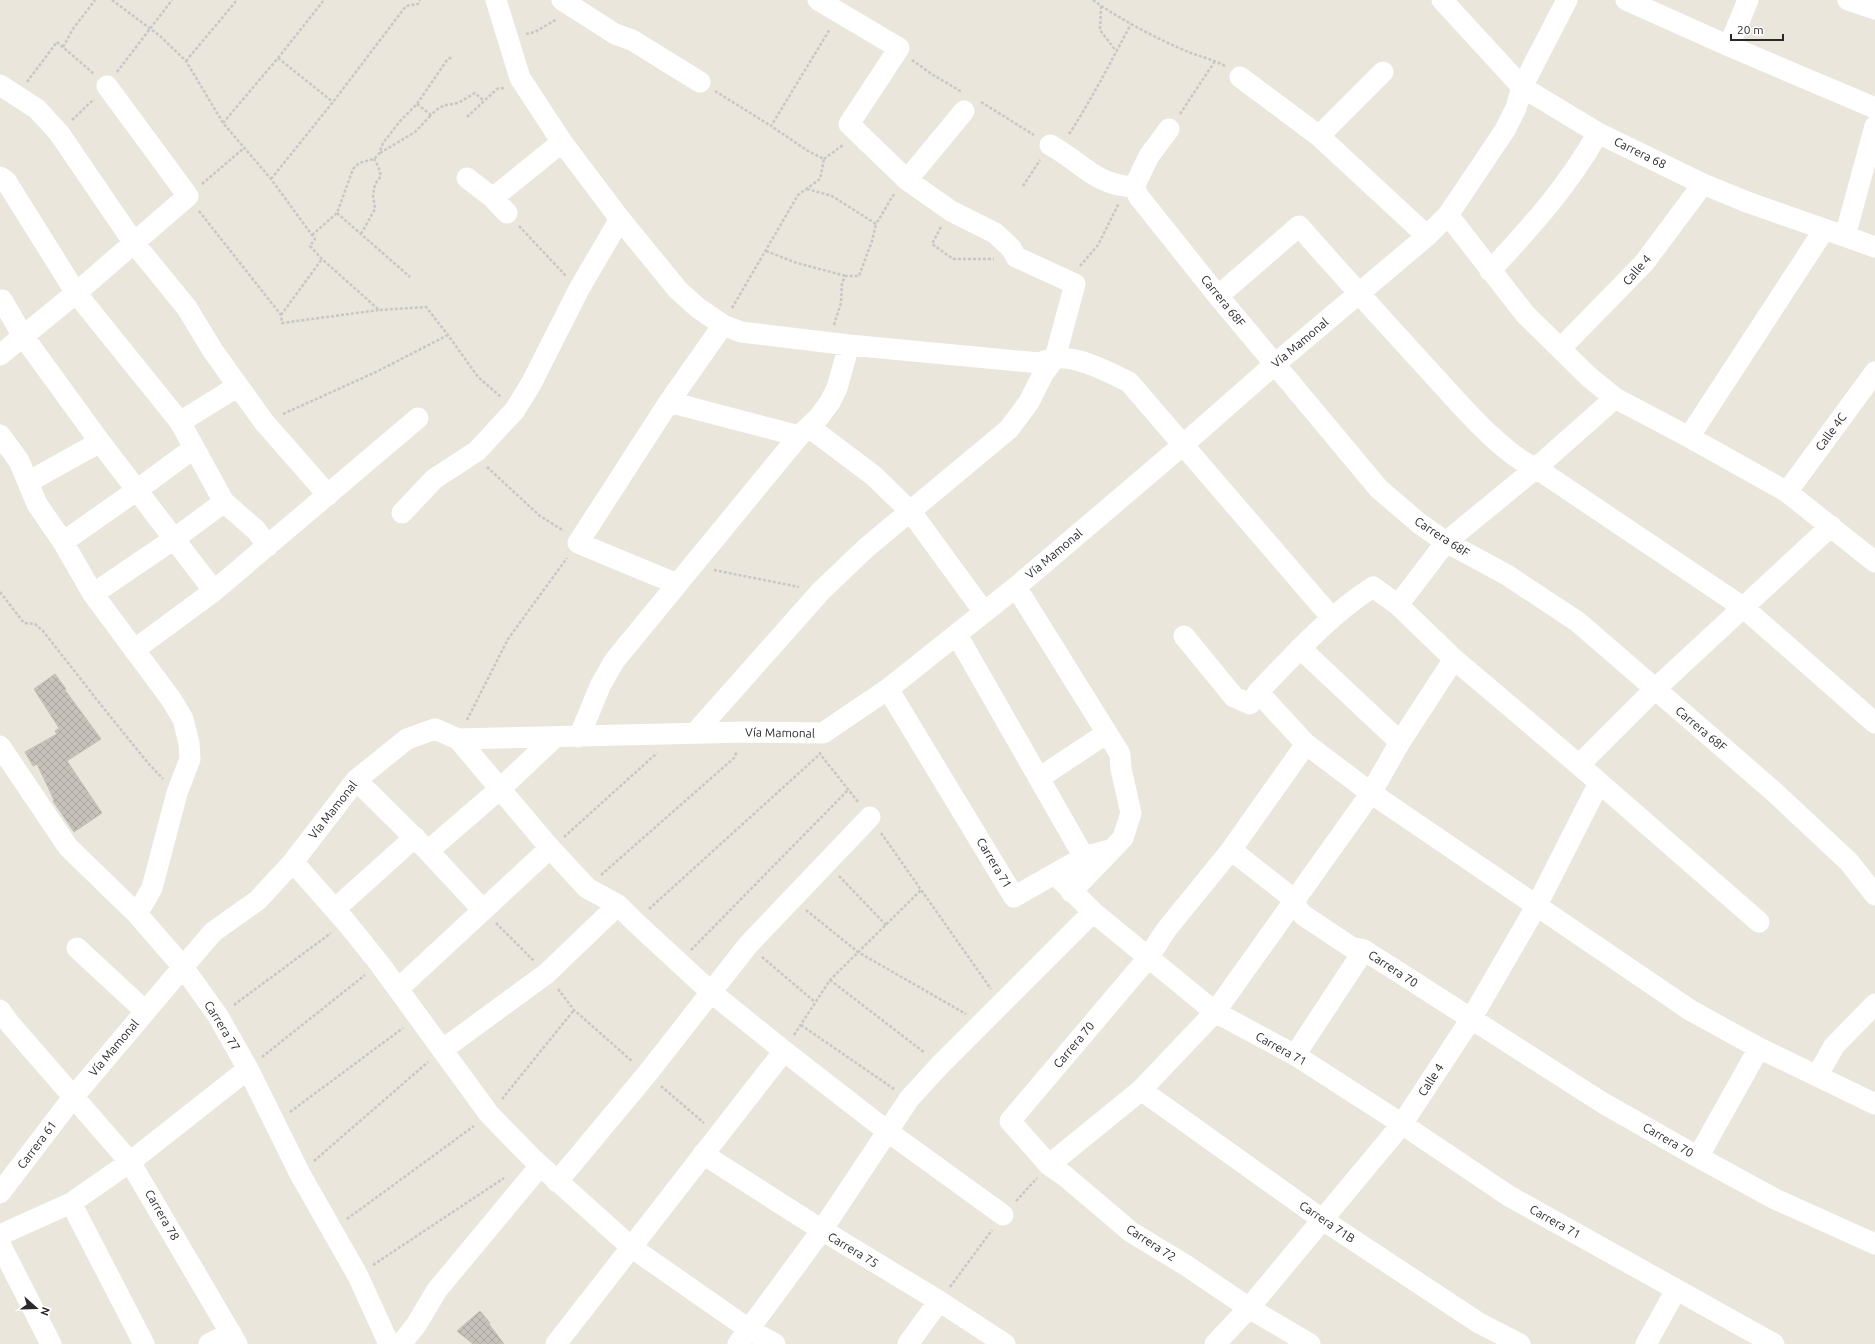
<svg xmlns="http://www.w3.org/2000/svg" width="1875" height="1344" viewBox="0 0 1875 1344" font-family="Ubuntu,sans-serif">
<defs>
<pattern id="building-cross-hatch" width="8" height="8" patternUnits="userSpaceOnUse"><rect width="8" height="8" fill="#c6c2bb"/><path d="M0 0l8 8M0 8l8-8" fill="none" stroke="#aaa7a1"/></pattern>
</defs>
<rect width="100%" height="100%" fill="#ebe6db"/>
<path fill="url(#building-cross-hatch)" stroke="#c6c1b5" d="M 55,674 L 66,689 L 65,690 L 101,739 L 67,761 L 102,813 L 74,832 L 53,801 L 54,800 L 37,764 L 33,766 L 25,752 L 57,734 L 55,731 L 59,728 L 34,689 Z
M 480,1311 L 490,1323 L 489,1324 L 504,1344 L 473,1344 L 457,1331 Z"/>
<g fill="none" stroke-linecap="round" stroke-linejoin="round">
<path stroke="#c7c7c7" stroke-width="2.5" stroke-dasharray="3 2" stroke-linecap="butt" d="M 112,0 L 160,36 L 186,61 L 223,123 L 271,179 L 312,235 L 315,239 L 310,246 L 322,259 L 379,310 L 426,307 L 448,335 L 478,377 L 501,397
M 1093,0 C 1119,19 1161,41 1191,53 C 1202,57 1214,60 1225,66
M 1101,6 L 1100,30 L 1116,51
M 526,34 L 535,32 L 557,19
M 63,47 L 73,29 L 95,0
M 278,58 L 333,102
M 912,60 L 933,75 L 962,92
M 186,61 L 237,0
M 117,72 L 172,0
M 27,82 L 57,42 L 94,74
M 715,91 L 771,126 L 830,29
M 981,102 L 1034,135
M 417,104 L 431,115 C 442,104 444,106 457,103 C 463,101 469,96 475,93 L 484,101
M 1180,114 L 1215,61
M 467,117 L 497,89 L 504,88
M 72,120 L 94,99
M 223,123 L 278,58 L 324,0
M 1069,134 C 1092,99 1111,61 1131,24
M 380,153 L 415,132 L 431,115
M 824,159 L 843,145
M 271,179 L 333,102 L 406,6 L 418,4 L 420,0
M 202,184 L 244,148
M 1023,186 L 1040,160
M 807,189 L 832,196 L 876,224 L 894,194
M 199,211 L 281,315 L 282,323 L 379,310
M 337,213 L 410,277
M 519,226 L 566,276
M 941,227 L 932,244 L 953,259 L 994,259
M 361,234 L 375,209 L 373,195 L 375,184 L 381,176 L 378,166 L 374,159
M 312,235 L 337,213 L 353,169 L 359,163 L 374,159 L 379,154 L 383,143 L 401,120 L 417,104 L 447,60 L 453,56
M 766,251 L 797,263 L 846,276
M 1080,266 L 1098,245 L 1119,203
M 732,308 L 798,195 L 820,179 L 824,159 L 808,151 L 771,126
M 281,315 L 322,259
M 834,325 L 841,303 L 842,282 L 846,276 L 859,276 L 872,241 L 876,224
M 283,414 L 376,372 L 448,335
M 487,467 L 540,516 L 564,531
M 714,570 L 799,587
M 0,592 L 24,623 L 35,624 L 43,631 L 101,705 L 148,763 L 163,779
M 467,720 L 508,639 L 567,558
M 820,752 L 820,754 L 859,803
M 881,833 L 991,989
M 564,837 L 657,753
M 601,875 L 734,758 L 737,751
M 839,876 L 886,925
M 649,909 L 820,754
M 806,910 L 858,952 L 966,1014
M 496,923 L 534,961
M 691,950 L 849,789
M 762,957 L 815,1002
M 830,980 L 925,1053
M 558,989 L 574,1010 L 633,1062
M 234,1005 L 331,933
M 801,1025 L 894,1089
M 794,1035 L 830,980 L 921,890
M 262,1057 L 365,975
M 661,1086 L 704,1123
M 502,1099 L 574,1010
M 290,1112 L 403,1028
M 314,1161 L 428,1062
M 1016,1201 L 1037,1178
M 347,1219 L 474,1126
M 373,1265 L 504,1178
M 950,1287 L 992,1230"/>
<path stroke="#fff" stroke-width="21" d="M 496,0 L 520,78 L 562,142 L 620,219 L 678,290 L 698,308 L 723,325 L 741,332 L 849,345 L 1040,363 C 1045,361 1050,358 1055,358 C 1077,355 1110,373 1129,382 L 1332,618
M 562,0 L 615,34 L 632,40 L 700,82
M 1442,0 L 1522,87 L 1598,133 L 1703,184 L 1747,202 L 1875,247
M 1626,0 L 1729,46 L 1875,108
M 1848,0 L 1875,9
M 1729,46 L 1748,0
M 1240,77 L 1319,136 L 1427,236
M 0,85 L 37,109 L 59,133 L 134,243 L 187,308 L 213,351 L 264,422 L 328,495
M 1319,136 L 1383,72
M 1050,145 C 1082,162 1094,185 1134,187 L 1139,197 L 1218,296 L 1379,489 L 1420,524 L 1446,542 L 1507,575 L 1578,622 L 1772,790 L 1849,862 L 1875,895
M 0,177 L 6,181 L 76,293 L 180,422 L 224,502 L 256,530 L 268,546
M 467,178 L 493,198 L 507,213
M 907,180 L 964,111
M 1134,187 L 1149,156 L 1169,129
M 493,198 L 562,142
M 1448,215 L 1525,314 L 1589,377 L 1615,398 L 1689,437 L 1787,492 L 1875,562
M 1845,236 L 1875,126
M 1490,271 C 1532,226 1568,186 1598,133
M 1218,296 L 1299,226 C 1344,277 1389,327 1435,377 C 1460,404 1503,455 1536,468 L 1744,608 L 1875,723
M 2,300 L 23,336 L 100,442 L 214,591
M 1561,348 L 1644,263 L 1703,184
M 0,355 L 76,293 L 188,196 L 107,86
M 669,402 L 799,436
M 180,422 L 238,386
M 809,427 L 874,476 L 911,512 L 984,612
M 0,435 L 19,461 L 37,504 L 63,542 L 93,594 L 171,699 L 183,719 L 189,743 L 190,759 L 177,793 L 152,888 L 137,914
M 1689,437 L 1824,230
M 28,482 L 100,442
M 1787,492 L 1875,372
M 402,513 L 434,479 L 477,451 L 515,410 L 532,382 L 579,289 L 620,219
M 63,542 L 137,490 L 194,448
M 677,584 L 578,543 L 669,402 L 723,325
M 1016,587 L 1120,754 L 1121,769 L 1131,813 L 1123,838 L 1071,892
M 93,594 L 174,539 L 224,502
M 1398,605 L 1446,542 L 1536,468 L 1615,398
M 957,635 L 1084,857
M 1184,636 L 1234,697 L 1250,704 L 1258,692 C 1294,655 1329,615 1373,587 L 1398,605 L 1454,659 L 1579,765 L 1759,922
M 1300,648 L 1400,742
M 134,650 L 214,591 L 418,418
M 888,689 L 1014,897 L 1084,857 L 1110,850
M 1258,692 L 1306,744 L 1371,793 L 1690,1010 L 1759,1048 L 1875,1104
M 695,733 L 821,591 L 866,548 L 1009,429 L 1029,402 L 1043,374 L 1055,358 L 1075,284 L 1016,257 L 1011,248 L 995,233 L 951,211 L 907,180 L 849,124 L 899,48 L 818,0
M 579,737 L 601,684 L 615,660 L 799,436 L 819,417 L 830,402 L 837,388 L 849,345
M 458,739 L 550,848 L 587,888 L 618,905 L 635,922 L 712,993 L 784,1051 L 887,1131 L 1003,1215
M 1306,744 L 1231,850 L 1166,930 L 1148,958 L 1010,1121 L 1049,1165 L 1065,1176 L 1131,1232 L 1187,1266 L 1249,1308 L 1310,1344
M 0,746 L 68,847 L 137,914 L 183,967 L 218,1016 L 248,1069 L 300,1174 L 358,1276 L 389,1344
M 1579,765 L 1654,690 L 1831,526
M 1039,778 L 1107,733
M 356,780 L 428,851 L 483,910
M 1231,850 L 1295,900 L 1297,908 L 1303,915 L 1351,947 L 1364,950 L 1603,1103 L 1698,1157 L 1775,1199 L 1875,1244
M 428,851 L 501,788 L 554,738
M 293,862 L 346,922 L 379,963 L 489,1114 L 533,1159 L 631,1247 L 750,1330 L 775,1344
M 1055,874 L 1093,912 L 1215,1012 L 1295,1055 L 1402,1124 L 1509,1196 L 1774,1344
M 335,909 L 415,837
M 77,948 L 145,1011
M 398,989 L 550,848
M 0,1010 L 10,1024 L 130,1162 L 237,1344
M 442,1050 L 546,974 L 618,905
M 1295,1055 L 1364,950
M 1817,1076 L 1834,1046 L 1875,1004
M 1141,1090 L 1323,1220 L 1479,1323 L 1520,1344
M 703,1154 L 822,1230 L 939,1301 L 1005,1344
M 1698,1157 L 1759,1048
M 1049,1165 L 1141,1090 L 1215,1012 L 1371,793 L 1400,742 L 1454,659
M 557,1182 L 647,1074 L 748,945 L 870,817
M 0,1193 L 74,1096 L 183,967 L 213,932 L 258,900 L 293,862 L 356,780 L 407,739 L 435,729 L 458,739 L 746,732 L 823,733 L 888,689 L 1016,587 L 1184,444 L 1275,364 L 1427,236 L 1448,215 L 1505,130 L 1516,108 L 1522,87 L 1567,0
M 71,1203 L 144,1344
M 0,1235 L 71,1203 L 130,1162 L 248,1069
M 0,1244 L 51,1344
M 209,1344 L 231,1333
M 401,1344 L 416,1325 L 437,1290 L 540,1166
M 556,1344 L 784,1051
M 738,1344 L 822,1230 L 909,1099 L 940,1065 L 1093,912
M 908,1344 L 939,1301
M 1215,1344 L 1249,1308 L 1402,1124 L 1471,1019 L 1537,905 L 1599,783
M 1646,1344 L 1676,1290"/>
</g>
<g text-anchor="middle" stroke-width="3" stroke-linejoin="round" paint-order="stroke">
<g font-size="12" fill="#292929" stroke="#fff">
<text transform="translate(1640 153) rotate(26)" y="4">Carrera 68</text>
<text transform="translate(1637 270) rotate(-49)" y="4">Calle 4</text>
<text transform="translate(1223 301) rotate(51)" y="4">Carrera 68F</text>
<text transform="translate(1300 343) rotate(-40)" y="4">Vía Mamonal</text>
<text transform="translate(1831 432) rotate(-54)" y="4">Calle 4C</text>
<text transform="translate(1442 537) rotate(33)" y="4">Carrera 68F</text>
<text transform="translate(1054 554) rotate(-40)" y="4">Vía Mamonal</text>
<text transform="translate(1701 729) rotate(40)" y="4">Carrera 68F</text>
<text transform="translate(780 733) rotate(1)" y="4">Vía Mamonal</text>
<text transform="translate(333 810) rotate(-52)" y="4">Vía Mamonal</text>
<text transform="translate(994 863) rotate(59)" y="4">Carrera 71</text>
<text transform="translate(1393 969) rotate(33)" y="4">Carrera 70</text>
<text transform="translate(222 1026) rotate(58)" y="4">Carrera 77</text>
<text transform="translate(1074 1045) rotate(-50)" y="4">Carrera 70</text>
<text transform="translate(114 1048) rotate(-50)" y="4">Vía Mamonal</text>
<text transform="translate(1281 1049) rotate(29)" y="4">Carrera 71</text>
<text transform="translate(1431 1080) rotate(-57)" y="4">Calle 4</text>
<text transform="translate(1668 1140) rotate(30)" y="4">Carrera 70</text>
<text transform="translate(37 1145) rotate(-53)" y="4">Carrera 61</text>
<text transform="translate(162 1215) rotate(60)" y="4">Carrera 78</text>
<text transform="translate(1327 1222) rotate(34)" y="4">Carrera 71B</text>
<text transform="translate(1555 1222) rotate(29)" y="4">Carrera 71</text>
<text transform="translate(1151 1243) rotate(33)" y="4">Carrera 72</text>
<text transform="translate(853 1250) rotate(31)" y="4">Carrera 75</text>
</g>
</g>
<g transform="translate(36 1308) rotate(110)" stroke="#ffffff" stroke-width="3" paint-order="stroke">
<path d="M0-3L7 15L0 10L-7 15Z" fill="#292929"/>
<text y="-6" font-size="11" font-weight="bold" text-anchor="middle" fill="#292929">N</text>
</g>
<path d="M1731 34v6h52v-6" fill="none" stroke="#292929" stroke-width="2"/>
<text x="1737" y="34" font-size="12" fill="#292929" stroke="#ffffff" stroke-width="3" paint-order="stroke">20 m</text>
</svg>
